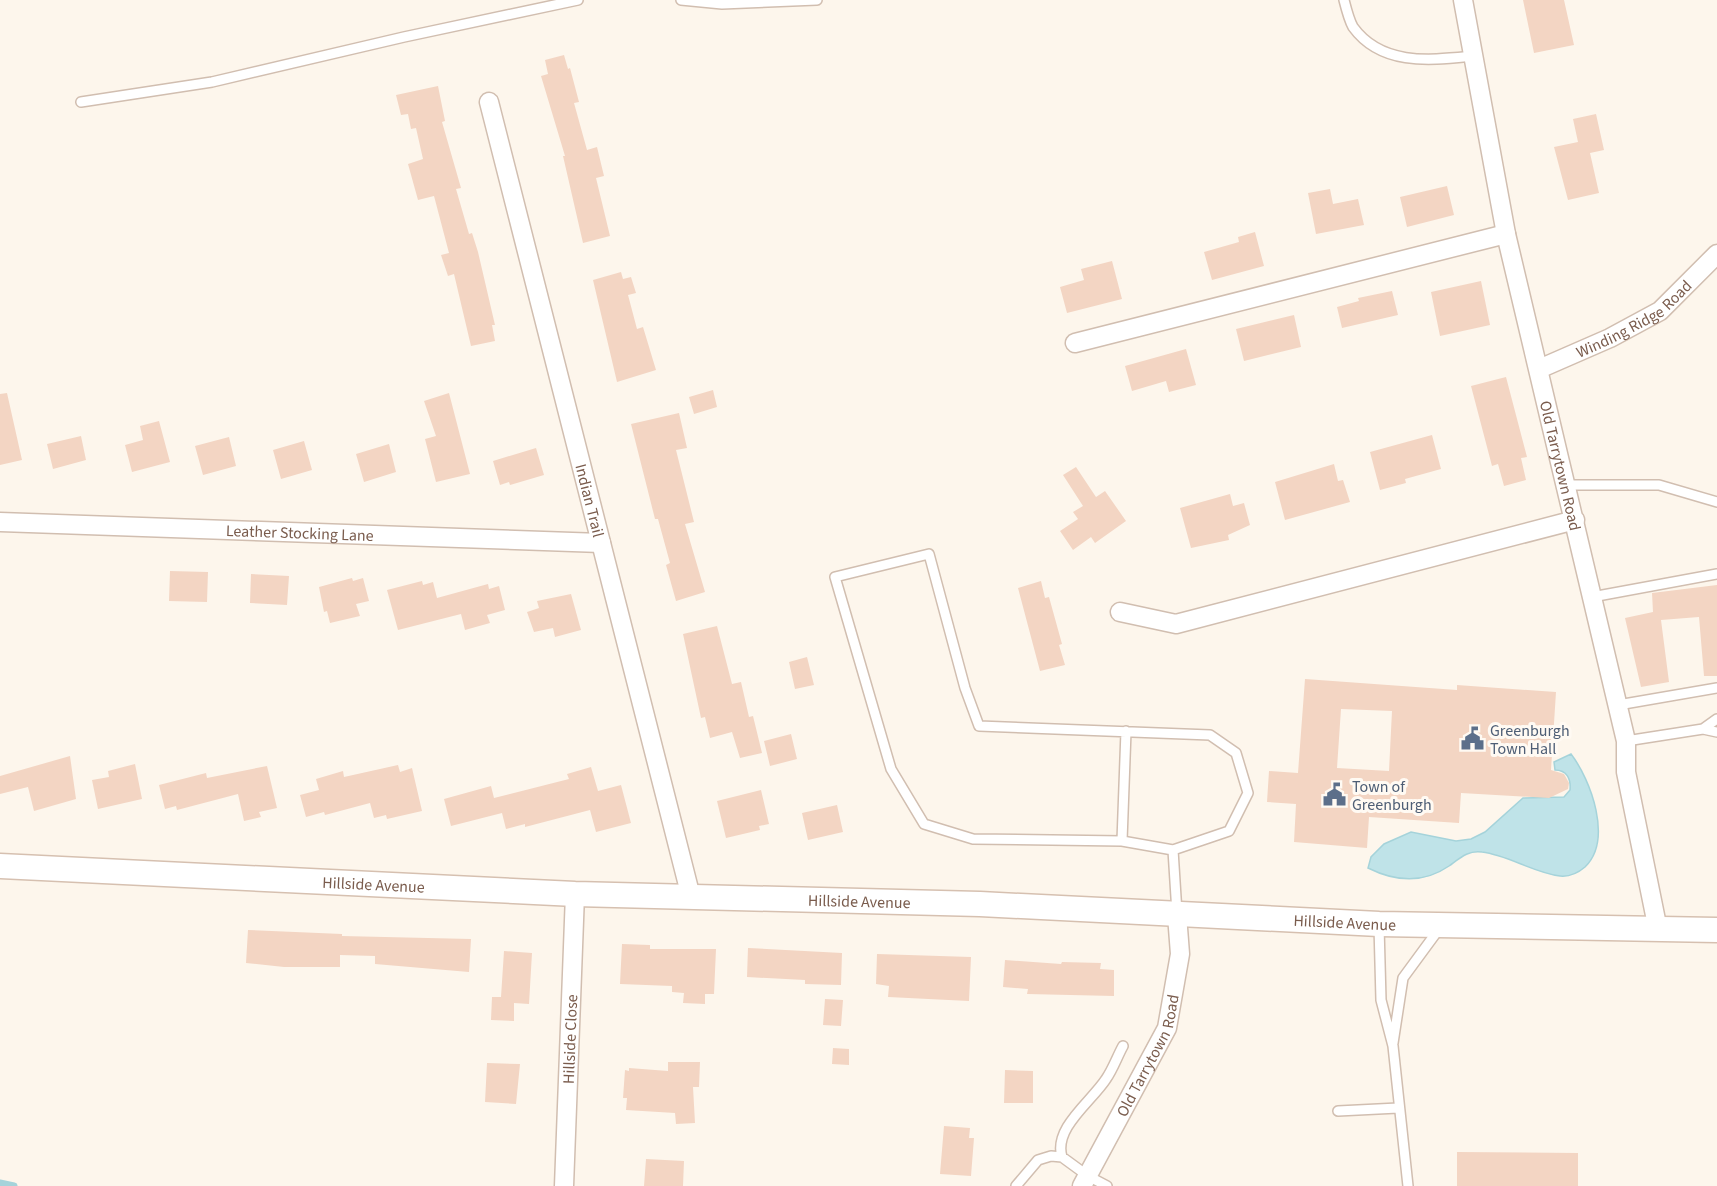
<svg xmlns="http://www.w3.org/2000/svg" width="1717" height="1186" viewBox="0 0 1717 1186" font-family="'Source Sans 3',sans-serif">
<rect width="100%" height="100%" fill="#fdf6ec"/>
<path fill="#bfe3e8" stroke="#a5d3da" stroke-width="1.5" d="M 1571,754 C 1591,780 1613,840 1585,867 C 1578,873 1570,877 1560,876 C 1534,873 1508,855 1482,852 C 1468,850 1460,858 1449,866 C 1423,884 1396,882 1368,868 L 1371,857 L 1384,844 L 1411,832 L 1456,841 L 1471,839 L 1485,832 L 1523,798 L 1564,797 L 1570,790 C 1571,779 1567,770 1555,770 L 1554,762 Z"/>
<g fill="none" stroke-linecap="round" stroke-linejoin="round">
<path stroke="#a5d3da" stroke-width="7" d="M 0,1183 L 14,1186"/>
</g>
<path fill="#f3d5c3" fill-rule="evenodd" d="M 1523,0 L 1564,0 L 1574,45 L 1534,53 Z
M 564,55 L 568,69 L 570,68 L 579,102 L 574,103 L 587,150 L 597,147 L 604,176 L 596,178 L 610,236 L 583,243 L 563,156 L 565,156 L 541,76 L 548,74 L 545,60 Z
M 438,86 L 445,121 L 442,122 L 461,188 L 456,189 L 469,234 L 472,233 L 478,252 L 495,325 L 492,325 L 495,341 L 471,346 L 454,274 L 448,276 L 441,255 L 449,253 L 434,196 L 418,200 L 408,164 L 423,159 L 416,128 L 411,129 L 408,114 L 401,115 L 396,95 Z
M 1596,114 L 1604,150 L 1590,153 L 1599,193 L 1568,200 L 1554,147 L 1578,142 L 1573,119 Z
M 1447,186 L 1454,215 L 1407,227 L 1400,197 Z
M 1330,189 L 1333,204 L 1358,199 L 1364,225 L 1316,234 L 1308,193 Z
M 1255,232 L 1264,266 L 1212,280 L 1204,252 L 1239,242 L 1238,237 Z
M 1112,261 L 1122,299 L 1067,313 L 1060,287 L 1084,280 L 1081,269 Z
M 621,272 L 623,279 L 631,277 L 636,293 L 628,295 L 637,329 L 643,327 L 656,370 L 617,382 L 593,280 Z
M 1481,281 L 1490,325 L 1440,336 L 1431,292 Z
M 1392,291 L 1398,315 L 1342,328 L 1337,307 L 1359,301 L 1358,298 Z
M 1294,315 L 1301,347 L 1244,361 L 1236,329 Z
M 1186,349 L 1196,385 L 1169,392 L 1166,381 L 1132,391 L 1125,366 Z
M 1506,377 L 1527,457 L 1521,458 L 1526,480 L 1504,486 L 1498,464 L 1492,466 L 1471,386 Z
M 713,390 L 717,407 L 694,414 L 689,397 Z
M 7,393 L 22,460 L 0,465 L 0,394 Z
M 449,393 L 470,474 L 436,482 L 425,439 L 436,436 L 424,401 Z
M 679,413 L 687,448 L 676,450 L 694,522 L 685,524 L 705,592 L 676,601 L 666,565 L 670,563 L 658,519 L 655,519 L 631,424 Z
M 159,421 L 170,462 L 132,472 L 125,445 L 143,440 L 140,426 Z
M 1432,435 L 1441,469 L 1405,479 L 1406,483 L 1380,490 L 1370,452 Z
M 81,436 L 86,460 L 53,469 L 47,444 Z
M 229,437 L 236,466 L 203,475 L 195,446 Z
M 304,441 L 312,470 L 281,479 L 273,450 Z
M 389,444 L 396,472 L 364,482 L 356,454 Z
M 536,448 L 544,475 L 510,485 L 509,482 L 500,485 L 493,461 Z
M 1334,464 L 1338,481 L 1343,480 L 1350,502 L 1285,520 L 1275,482 Z
M 1076,467 L 1096,497 L 1105,491 L 1126,521 L 1095,543 L 1091,537 L 1073,550 L 1060,531 L 1078,519 L 1073,512 L 1083,506 L 1063,475 Z
M 1230,494 L 1233,506 L 1244,503 L 1250,525 L 1228,535 L 1229,540 L 1191,548 L 1180,508 Z
M 170,571 L 208,572 L 207,602 L 169,601 Z
M 251,574 L 289,576 L 287,605 L 250,603 Z
M 352,578 L 353,581 L 363,578 L 369,601 L 356,604 L 360,616 L 330,623 L 327,611 L 324,612 L 319,587 Z
M 422,581 L 423,585 L 433,582 L 437,598 L 488,584 L 489,589 L 499,586 L 505,610 L 487,615 L 490,623 L 465,630 L 461,614 L 398,630 L 387,590 Z
M 1041,581 L 1045,598 L 1049,597 L 1062,644 L 1059,645 L 1065,665 L 1040,671 L 1018,588 Z
M 1717,585 L 1717,676 L 1704,676 L 1699,617 L 1661,620 L 1669,682 L 1641,687 L 1625,618 L 1653,612 L 1652,593 Z
M 571,594 L 581,630 L 555,637 L 553,628 L 534,632 L 527,612 L 539,608 L 537,601 Z
M 717,626 L 732,684 L 741,682 L 749,717 L 753,716 L 762,753 L 740,758 L 732,732 L 710,738 L 705,717 L 701,718 L 683,634 Z
M 807,657 L 814,685 L 795,689 L 789,662 Z
M 1305,679 L 1457,690 L 1457,685 L 1556,692 L 1551,770 L 1564,774 L 1569,783 L 1568,789 L 1549,798 L 1461,793 L 1459,823 L 1369,817 L 1367,848 L 1294,842 L 1296,804 L 1267,802 L 1269,771 L 1298,773 ZM 1341,709 L 1392,711 L 1389,771 L 1337,768 Z
M 791,734 L 797,759 L 770,766 L 764,741 Z
M 70,756 L 76,799 L 34,811 L 28,787 L 0,794 L 0,776 Z
M 135,764 L 142,799 L 98,809 L 92,780 L 109,777 L 108,771 Z
M 398,765 L 400,772 L 412,768 L 422,811 L 387,819 L 386,815 L 374,818 L 370,803 L 325,815 L 324,812 L 306,817 L 300,795 L 319,790 L 316,779 L 343,771 L 344,777 Z
M 267,766 L 277,808 L 259,812 L 261,817 L 244,821 L 238,794 L 177,810 L 176,806 L 165,809 L 159,785 L 206,773 L 207,778 Z
M 591,767 L 598,791 L 621,785 L 631,823 L 596,832 L 590,810 L 525,827 L 525,824 L 506,829 L 502,813 L 451,826 L 444,799 L 491,786 L 494,798 L 569,779 L 567,774 Z
M 761,790 L 769,824 L 759,826 L 760,830 L 726,838 L 717,801 Z
M 837,805 L 843,832 L 808,840 L 802,813 Z
M 248,930 L 342,934 L 342,936 L 471,939 L 469,972 L 375,964 L 375,956 L 340,955 L 340,967 L 284,967 L 246,963 Z
M 622,944 L 650,945 L 650,949 L 716,949 L 714,994 L 705,994 L 705,1004 L 683,1003 L 684,993 L 672,992 L 672,986 L 620,984 Z
M 748,948 L 842,953 L 841,985 L 805,984 L 805,980 L 747,977 Z
M 504,951 L 532,953 L 529,1004 L 514,1003 L 514,1021 L 491,1020 L 492,997 L 501,997 Z
M 877,954 L 971,957 L 969,1001 L 888,997 L 889,986 L 876,984 Z
M 1005,960 L 1061,964 L 1062,962 L 1101,963 L 1100,969 L 1114,970 L 1114,996 L 1027,994 L 1028,989 L 1003,987 Z
M 825,999 L 843,1000 L 841,1026 L 823,1025 Z
M 833,1048 L 849,1049 L 849,1065 L 832,1064 Z
M 668,1062 L 700,1062 L 699,1087 L 693,1087 L 695,1123 L 676,1124 L 675,1113 L 626,1110 L 627,1098 L 623,1098 L 625,1070 L 629,1071 L 629,1068 L 668,1071 Z
M 487,1063 L 520,1064 L 516,1104 L 485,1102 Z
M 1005,1070 L 1033,1071 L 1033,1103 L 1004,1103 Z
M 944,1126 L 970,1128 L 969,1138 L 974,1138 L 971,1176 L 940,1174 Z
M 1457,1152 L 1578,1153 L 1578,1186 L 1457,1186 Z
M 646,1159 L 684,1161 L 683,1186 L 644,1186 Z"/>
<g fill="none" stroke-linecap="round" stroke-linejoin="round">
<defs>
<path id="service" d="M 681,0 L 722,4 L 817,0
M 1344,0 C 1346,8 1349,20 1353,27 C 1382,67 1432,60 1474,56
M 81,102 L 212,82 L 404,37 L 578,0
M 1567,485 L 1659,485 L 1717,502
M 929,554 L 965,688 L 979,726 L 1210,735 L 1236,753 L 1248,793 L 1229,831 L 1173,850 L 1122,841 L 973,839 L 924,824 L 891,769 L 835,577 Z
M 1592,597 L 1717,574
M 1618,705 L 1717,688
M 1703,729 L 1717,719
M 1626,741 L 1703,729 L 1717,732
M 1122,841 L 1126,731
M 1173,850 L 1177,913
M 1379,926 L 1381,1000 L 1393,1046 L 1408,1186
M 1393,1043 L 1403,978 L 1439,929
M 1338,1111 L 1398,1108
M 1062,1157 C 1053,1128 1092,1101 1106,1079 C 1113,1069 1117,1057 1123,1046
M 1016,1186 L 1038,1160 L 1051,1156 L 1062,1157 L 1088,1176 L 1107,1186"/>
<g id="minor">
<path id="s1" d="M 1463,0 L 1506,234 L 1626,741 L 1626,772 L 1658,930"/>
<path id="s2" d="M 489,102 L 691,897"/>
<path d="M 1075,343 L 1506,234"/>
<path id="s3" d="M 1539,369 L 1610,338 L 1660,311 L 1717,254"/>
<path id="s4" d="M 0,522 L 601,543"/>
<path d="M 1120,612 L 1176,624 L 1575,520"/>
<path id="s5" d="M 564,1186 L 575,894"/>
<path id="s6" d="M 1082,1186 L 1167,1028 L 1180,954 L 1177,915"/>
</g>
<g id="secondary">
<path id="s7" d="M 0,866 L 575,894 L 980,904 L 1379,924 L 1717,930"/>
</g>
</defs>
<use href="#service" stroke="#d1beb0" stroke-width="12"/>
<use href="#minor" stroke="#d1beb0" stroke-width="21"/>
<use href="#secondary" stroke="#d6c0b0" stroke-width="27"/>
<use href="#service" stroke="#fff" stroke-width="9"/>
<use href="#minor" stroke="#fff" stroke-width="18"/>
<use href="#secondary" stroke="#fff" stroke-width="24"/>
</g>
<defs>
<symbol id="civic-bare" viewBox="-9 -9 18 18"><path d="M-.6-6.5H3V-4.5H.6V-3L4-1V1h2V6H-6V1h2V-1L-.6-3ZM-1.2 2.5V6h2.4V2.5Z" fill="#5c6f8a" stroke="#fffaf3" stroke-width="2.5" paint-order="stroke"/></symbol>
</defs>
<g fill-rule="evenodd">
<use href="#civic-bare" x="1456" y="722" width="33" height="33"/>
<use href="#civic-bare" x="1318" y="778" width="33" height="33"/>
</g>
<g text-anchor="middle" stroke-width="6" stroke-linejoin="round" paint-order="stroke">
<g font-size="16" fill="#7a5c4d" stroke="#fffaf3">
<text dy="6" stroke="none"><textPath href="#s3" startOffset="108">Winding Ridge Road</textPath></text>
<text dy="6" stroke="none"><textPath href="#s1" startOffset="476">Old Tarrytown Road</textPath></text>
<text dy="6" stroke="none"><textPath href="#s2" startOffset="411">Indian Trail</textPath></text>
<text dy="6" stroke="none"><textPath href="#s4" startOffset="300">Leather Stocking Lane</textPath></text>
<text dy="6" stroke="none"><textPath href="#s7" startOffset="374">Hillside Avenue</textPath></text>
<text dy="6" stroke="none"><textPath href="#s7" startOffset="860">Hillside Avenue</textPath></text>
<text dy="6" stroke="none"><textPath href="#s7" startOffset="1346">Hillside Avenue</textPath></text>
<text dy="6" stroke="none"><textPath href="#s5" startOffset="147">Hillside Close</textPath></text>
<text dy="6" stroke="none"><textPath href="#s6" startOffset="147">Old Tarrytown Road</textPath></text>
</g>
<g font-size="16" fill="#4e5e75" stroke="#fffaf3" text-anchor="start">
<text x="1490" y="736">Greenburgh<tspan x="1490" dy="18">Town Hall</tspan></text>
<text x="1352" y="792">Town of<tspan x="1352" dy="18">Greenburgh</tspan></text>
</g>
</g>
</svg>
